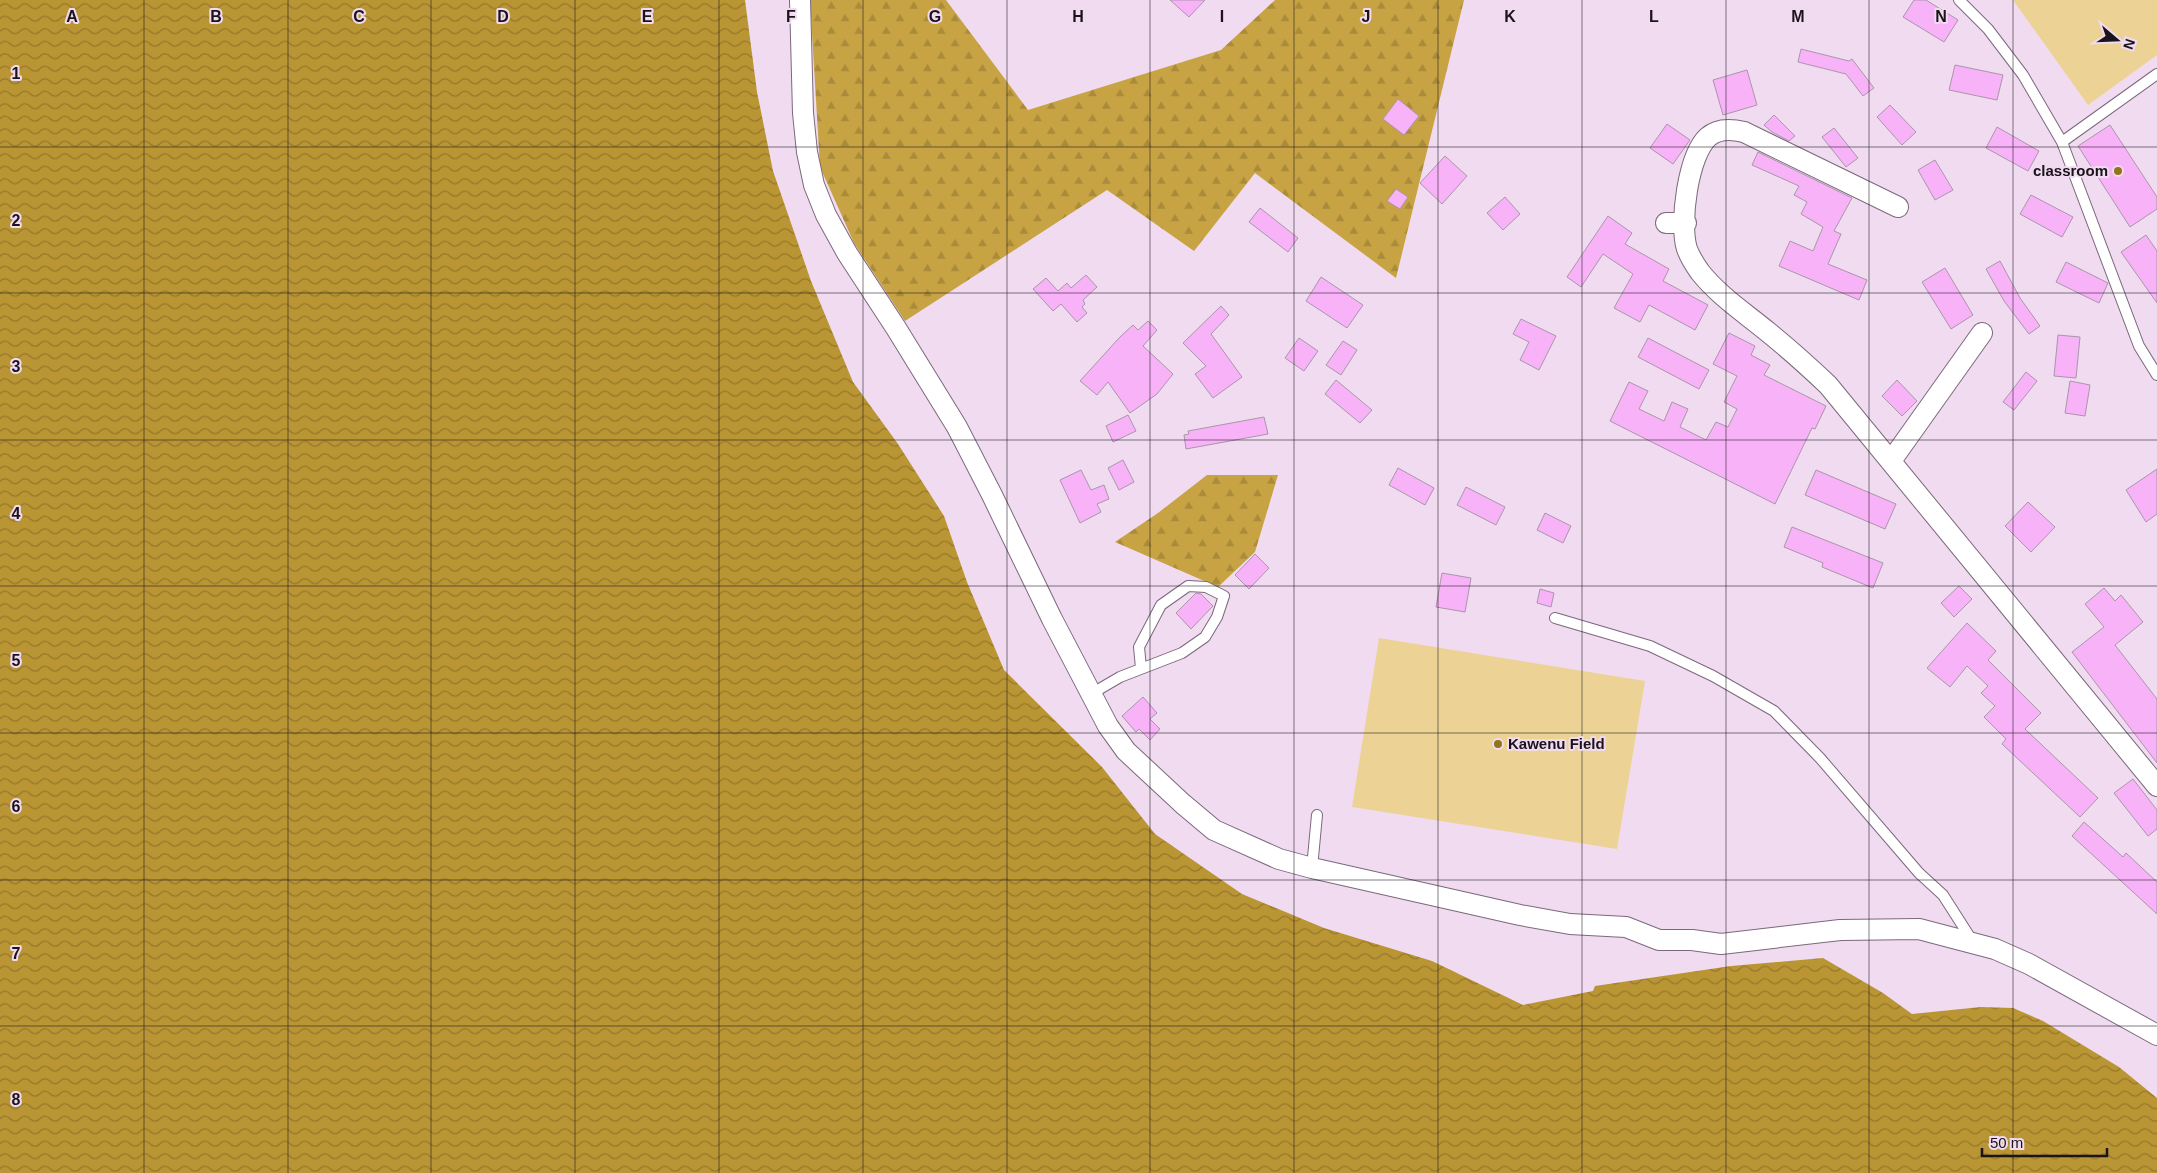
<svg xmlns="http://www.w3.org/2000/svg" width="2157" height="1173" viewBox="0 0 2157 1173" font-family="Arial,sans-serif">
<defs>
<pattern id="forest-firs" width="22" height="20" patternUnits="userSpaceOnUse" patternTransform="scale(1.25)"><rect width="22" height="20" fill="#c7a343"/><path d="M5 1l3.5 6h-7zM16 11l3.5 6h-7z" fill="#aa8b3a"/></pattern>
<pattern id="water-waves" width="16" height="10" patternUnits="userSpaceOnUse" patternTransform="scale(1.25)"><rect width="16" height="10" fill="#b99533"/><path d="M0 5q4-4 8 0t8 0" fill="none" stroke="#96782a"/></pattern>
</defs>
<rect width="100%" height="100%" fill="#f0dbf0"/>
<path fill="url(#forest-firs)" d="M 810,0 L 946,0 L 1028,110 L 1221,50 L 1275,0 L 1464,0 L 1396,278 L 1255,173 L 1194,251 L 1107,190 L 905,321 L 854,243 L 820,167 Z
M 1207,475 L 1278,475 L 1255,552 L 1218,587 L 1115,542 L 1158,513 Z"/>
<path fill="#ecd395" d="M 2013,0 L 2157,0 L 2157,55 L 2088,105 Z
M 1379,638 L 1645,681 L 1617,849 L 1352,807 Z"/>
<path fill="url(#water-waves)" d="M 0,0 L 745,0 L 757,92 L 773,171 L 811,281 L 853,382 L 898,444 L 944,516 L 967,582 L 1004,670 L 1102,767 L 1155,834 L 1242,894 L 1324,928 L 1432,961 L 1523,1005 L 1593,991 L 1595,986 L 1731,966 L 1823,958 L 1883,993 L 1912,1014 L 1981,1007 L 2013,1008 L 2043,1021 L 2119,1067 L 2157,1098 L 2157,1173 L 0,1173 Z"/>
<path fill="#f8b2f8" stroke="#a996a9" d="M 1170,0 L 1205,0 L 1189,17 Z
M 1914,0 L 1926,0 L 1958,20 L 1944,42 L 1903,17 Z
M 1801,49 L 1849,61 L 1852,59 L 1874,88 L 1863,96 L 1846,74 L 1798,62 Z
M 1955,65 L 2003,75 L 1997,100 L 1949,90 Z
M 1747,70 L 1757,105 L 1723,115 L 1713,80 Z
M 1398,99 L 1419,116 L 1404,135 L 1383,119 Z
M 1890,105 L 1916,132 L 1902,145 L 1877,117 Z
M 1774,115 L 1795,136 L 1789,141 L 1772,132 L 1764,125 Z
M 1667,124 L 1690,140 L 1673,164 L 1650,148 Z
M 2110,125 L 2157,197 L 2157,209 L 2130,227 L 2078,146 Z
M 1997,127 L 2039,151 L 2028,171 L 1986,148 Z
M 1834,128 L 1858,158 L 1846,167 L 1822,137 Z
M 1758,152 L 1852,198 L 1834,231 L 1841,234 L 1828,264 L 1867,280 L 1859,300 L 1779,266 L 1790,241 L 1813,251 L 1823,227 L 1801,214 L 1807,202 L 1794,195 L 1799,186 L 1752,165 Z
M 1445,156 L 1467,176 L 1442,204 L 1420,183 Z
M 1935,160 L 1953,190 L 1935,200 L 1918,170 Z
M 1396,189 L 1408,197 L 1400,209 L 1387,201 Z
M 2031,195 L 2073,217 L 2062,237 L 2020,214 Z
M 1505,197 L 1520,214 L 1503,230 L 1487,213 Z
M 1260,208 L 1298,238 L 1288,252 L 1249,222 Z
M 1608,216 L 1632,233 L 1625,244 L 1669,269 L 1663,281 L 1708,305 L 1695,330 L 1649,305 L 1640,322 L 1614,308 L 1633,274 L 1603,254 L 1581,287 L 1567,277 Z
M 2146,235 L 2157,251 L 2157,303 L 2121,252 Z
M 2000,261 L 2020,298 L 2040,326 L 2029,334 L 2004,301 L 1986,269 Z
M 2066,262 L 2108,283 L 2099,303 L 2056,282 Z
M 1945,268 L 1973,315 L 1951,329 L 1922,282 Z
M 1086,275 L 1097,287 L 1083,300 L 1085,304 L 1082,307 L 1087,313 L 1077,322 L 1061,304 L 1053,311 L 1033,289 L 1046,278 L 1058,291 L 1067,283 L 1071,288 Z
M 1321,277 L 1363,305 L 1347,328 L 1306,301 Z
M 1221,306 L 1229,315 L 1211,334 L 1242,377 L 1213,398 L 1195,374 L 1206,366 L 1183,343 Z
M 1521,319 L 1556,336 L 1539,370 L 1520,360 L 1529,342 L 1513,334 Z
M 1148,321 L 1157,330 L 1143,346 L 1173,374 L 1157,394 L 1130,413 L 1108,382 L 1097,395 L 1080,381 L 1120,337 L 1133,325 L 1138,330 Z
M 1729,333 L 1755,346 L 1751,355 L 1770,365 L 1764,375 L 1826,406 L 1815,429 L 1812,428 L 1775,504 L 1610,421 L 1629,382 L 1648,391 L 1639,409 L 1664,421 L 1672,402 L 1688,409 L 1680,427 L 1706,440 L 1716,422 L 1728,427 L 1737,409 L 1724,402 L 1737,376 L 1713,364 Z
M 2058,335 L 2080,337 L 2076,378 L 2054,376 Z
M 1299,338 L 1318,351 L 1304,371 L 1285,358 Z
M 1648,338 L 1709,370 L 1699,389 L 1638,357 Z
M 1343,341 L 1357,350 L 1341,375 L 1326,365 Z
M 2026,372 L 2037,381 L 2014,410 L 2003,402 Z
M 1336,380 L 1372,410 L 1360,423 L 1325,394 Z
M 1897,380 L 1917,401 L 1902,416 L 1882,396 Z
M 2070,381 L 2090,385 L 2085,416 L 2065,413 Z
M 1128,415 L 1136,431 L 1113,442 L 1106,426 Z
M 1264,417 L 1268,434 L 1186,449 L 1184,435 L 1189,434 L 1188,431 Z
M 1123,460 L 1134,482 L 1119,490 L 1108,468 Z
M 1398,468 L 1434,488 L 1425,505 L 1389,485 Z
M 2157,469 L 2157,514 L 2146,522 L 2126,490 Z
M 1081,470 L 1091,490 L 1104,485 L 1109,499 L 1097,504 L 1101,512 L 1080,523 L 1060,480 Z
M 1816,470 L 1896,504 L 1885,529 L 1805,495 Z
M 1466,487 L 1505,507 L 1496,525 L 1457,505 Z
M 2028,502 L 2055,527 L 2031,552 L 2005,526 Z
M 1545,513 L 1571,526 L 1563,543 L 1537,530 Z
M 1792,527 L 1883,563 L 1873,588 L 1822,567 L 1823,563 L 1784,547 Z
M 1255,554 L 1269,568 L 1249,589 L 1235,575 Z
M 1442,573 L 1471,578 L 1465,612 L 1436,607 Z
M 1959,586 L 1972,599 L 1954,617 L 1941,603 Z
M 2104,588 L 2115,601 L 2121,595 L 2143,622 L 2115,645 L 2157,699 L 2157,763 L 2072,652 L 2104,627 L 2085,604 Z
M 1540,589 L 1554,593 L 1551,607 L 1537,603 Z
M 1196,593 L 1201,594 L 1213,606 L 1191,629 L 1176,613 Z
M 1967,623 L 1996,651 L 1988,660 L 2041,713 L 2025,729 L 2098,798 L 2080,817 L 2002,744 L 2006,739 L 1984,717 L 1995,706 L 1981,693 L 1988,686 L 1967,666 L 1950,687 L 1927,668 Z
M 1143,697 L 1157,713 L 1150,719 L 1160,729 L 1150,740 L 1139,729 L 1136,732 L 1122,716 Z
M 2133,779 L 2157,810 L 2157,829 L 2148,836 L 2114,793 Z
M 2084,822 L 2123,857 L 2126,853 L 2157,882 L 2157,914 L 2072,836 Z"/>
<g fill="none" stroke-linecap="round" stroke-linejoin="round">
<defs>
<path id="service" d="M 1959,0 L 1988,29 L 2023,75 L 2062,142 L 2139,346 L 2157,375
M 2062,142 L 2157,74
M 1555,618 L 1650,646 L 1713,676 L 1774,711 L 1820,758 L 1919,873 L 1943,895 L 1973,942
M 1091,694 L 1120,677 L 1182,653 L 1205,637 L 1217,617 L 1224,596 L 1206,587 L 1188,586 L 1161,605 L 1139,647 L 1141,668
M 1312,868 L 1317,815"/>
<path id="minor" d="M 800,0 L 803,113 L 807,152 L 814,185 L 826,215 L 847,253 L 896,328 L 957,427 L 992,495 L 1052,619 L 1108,726 L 1126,751 L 1183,804 L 1214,830 L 1279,859 L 1312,868 L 1520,915 L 1570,924 L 1626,927 L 1659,940 L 1692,940 L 1721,944 L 1840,930 L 1919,929 L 1995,949 L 2029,964 L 2157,1035
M 1898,207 L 1744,132 C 1732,129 1718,128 1708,137 C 1688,155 1679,224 1687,249 C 1690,257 1695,265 1700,272 C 1719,296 1745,313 1768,332 C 1789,349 1809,367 1828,385 L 2157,786
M 1666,223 L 1686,223
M 1891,461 L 1982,333"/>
</defs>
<use href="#service" stroke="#7b697b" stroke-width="12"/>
<use href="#minor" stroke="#7b697b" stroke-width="22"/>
<use href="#service" stroke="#fff" stroke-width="10"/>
<use href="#minor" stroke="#fff" stroke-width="20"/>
</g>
<path fill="none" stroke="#1b131a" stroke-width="1" stroke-opacity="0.55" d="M 144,0 L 144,1173M 288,0 L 288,1173M 431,0 L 431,1173M 575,0 L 575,1173M 719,0 L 719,1173M 863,0 L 863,1173M 1007,0 L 1007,1173M 1150,0 L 1150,1173M 1294,0 L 1294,1173M 1438,0 L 1438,1173M 1582,0 L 1582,1173M 1726,0 L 1726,1173M 1869,0 L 1869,1173M 2013,0 L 2013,1173M 0,147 L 2157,147M 0,293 L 2157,293M 0,440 L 2157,440M 0,586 L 2157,586M 0,733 L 2157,733M 0,880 L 2157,880M 0,1026 L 2157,1026"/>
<g fill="#93741b" stroke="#f0dbf0" stroke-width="2">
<circle cx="2118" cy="171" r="5"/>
<circle cx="1498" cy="744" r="5"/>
</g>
<g text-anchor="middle" stroke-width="4" stroke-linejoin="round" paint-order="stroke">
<g font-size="15" font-weight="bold" fill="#1b131a" stroke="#f0dbf0" text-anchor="end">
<text x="2108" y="176">classroom</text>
<text x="1508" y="749" text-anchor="start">Kawenu Field</text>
</g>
</g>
<g font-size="16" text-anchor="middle" font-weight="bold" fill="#1b131a" stroke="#f0dbf0" stroke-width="4" stroke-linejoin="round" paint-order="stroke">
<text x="72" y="22">A</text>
<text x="216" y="22">B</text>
<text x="359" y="22">C</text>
<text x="503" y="22">D</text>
<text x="647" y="22">E</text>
<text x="791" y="22">F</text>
<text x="935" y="22">G</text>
<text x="1078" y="22">H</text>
<text x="1222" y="22">I</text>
<text x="1366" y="22">J</text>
<text x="1510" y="22">K</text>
<text x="1654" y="22">L</text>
<text x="1798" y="22">M</text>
<text x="1941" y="22">N</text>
<text x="16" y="79">1</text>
<text x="16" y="226">2</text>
<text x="16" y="372">3</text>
<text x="16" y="519">4</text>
<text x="16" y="666">5</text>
<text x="16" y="812">6</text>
<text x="16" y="959">7</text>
<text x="16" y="1105">8</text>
</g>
<g transform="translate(2117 40) rotate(109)" stroke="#f0dbf0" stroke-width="4" paint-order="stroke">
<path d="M0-4L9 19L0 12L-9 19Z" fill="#1b131a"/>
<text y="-8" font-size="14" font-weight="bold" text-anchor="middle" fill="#1b131a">N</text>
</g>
<path d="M1982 1148v8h125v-8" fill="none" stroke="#1b131a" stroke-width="2.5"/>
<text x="1990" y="1148" font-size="15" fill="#1b131a" stroke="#f0dbf0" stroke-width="4" paint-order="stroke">50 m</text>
</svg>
